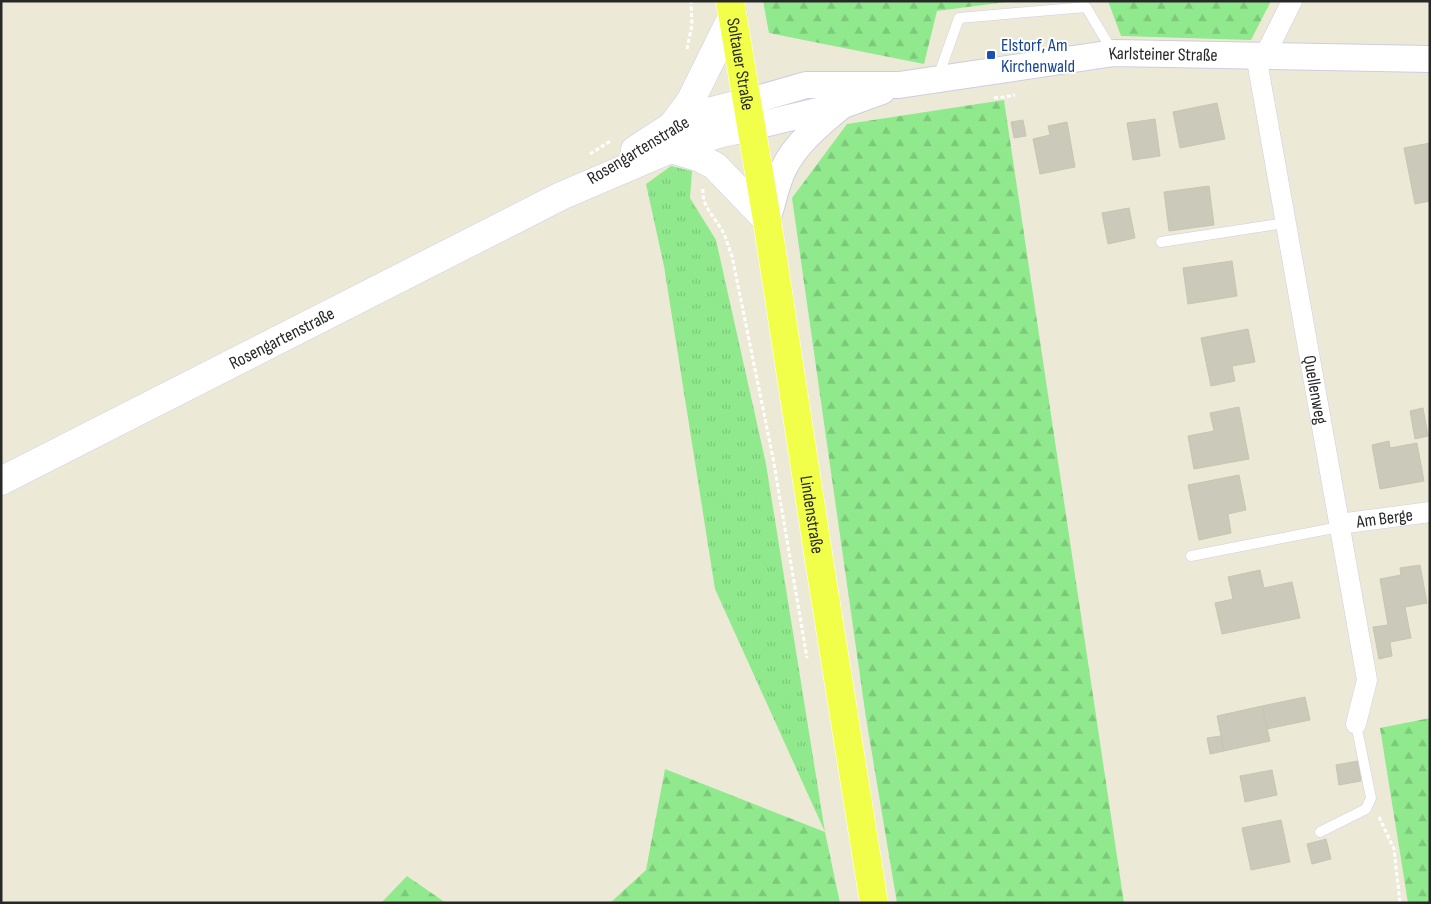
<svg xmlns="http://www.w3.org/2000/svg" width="1431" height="904" viewBox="0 0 1431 904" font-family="'Sofia Sans Condensed',sans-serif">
<defs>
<pattern id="grass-tufts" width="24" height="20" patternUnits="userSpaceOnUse" patternTransform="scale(1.25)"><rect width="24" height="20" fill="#90ea8d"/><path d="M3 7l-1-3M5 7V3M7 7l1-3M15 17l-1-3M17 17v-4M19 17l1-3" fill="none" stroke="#7cc97a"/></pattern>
<pattern id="forest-firs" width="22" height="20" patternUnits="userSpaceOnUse" patternTransform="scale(1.25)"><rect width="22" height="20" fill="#90ea8d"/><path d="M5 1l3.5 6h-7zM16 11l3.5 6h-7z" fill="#7cc97a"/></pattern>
</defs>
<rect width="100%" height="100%" fill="#ecead7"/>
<path fill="url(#grass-tufts)" d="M 671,166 L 692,171 L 690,198 L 716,240 L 766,464 L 825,832 L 715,589 L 664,266 L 646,184 Z"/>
<path fill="url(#forest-firs)" d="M 763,1 L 1014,1 L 937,11 L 924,64 L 769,33 Z
M 1108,1 L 1271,1 L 1251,40 L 1121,36 Z
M 1004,100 L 1124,903 L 897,903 L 866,718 L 792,198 L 847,124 Z
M 1430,718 L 1430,903 L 1408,903 L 1380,728 Z
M 665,769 L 825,832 L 840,903 L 610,903 L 646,870 Z
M 407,876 L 446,903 L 381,903 Z"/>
<path fill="#cac9ba" stroke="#c7c6b1" d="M 1217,103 L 1225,139 L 1180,148 L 1173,112 Z
M 1155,119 L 1160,156 L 1133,160 L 1127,123 Z
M 1023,120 L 1026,136 L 1014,138 L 1011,122 Z
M 1067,122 L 1075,167 L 1040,174 L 1033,139 L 1050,135 L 1048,126 Z
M 1430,143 L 1430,201 L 1415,204 L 1404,148 Z
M 1209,186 L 1214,225 L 1169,231 L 1164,192 Z
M 1129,208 L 1135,238 L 1108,244 L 1102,213 Z
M 1232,261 L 1237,296 L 1188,304 L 1183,268 Z
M 1248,329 L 1255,362 L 1232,366 L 1235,381 L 1211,386 L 1201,338 Z
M 1239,407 L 1249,459 L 1194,469 L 1188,436 L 1214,431 L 1210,413 Z
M 1423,408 L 1428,436 L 1415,439 L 1410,411 Z
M 1389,441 L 1390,448 L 1417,443 L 1424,481 L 1380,489 L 1372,445 Z
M 1239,475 L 1246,510 L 1228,514 L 1231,533 L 1199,540 L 1188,485 Z
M 1420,565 L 1427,603 L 1405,607 L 1411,638 L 1390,642 L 1392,656 L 1379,659 L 1373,627 L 1388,625 L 1380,579 L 1401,575 L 1400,568 Z
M 1260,570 L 1264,588 L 1292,582 L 1300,618 L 1222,634 L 1215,603 L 1233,599 L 1228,577 Z
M 1305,697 L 1310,720 L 1267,729 L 1262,706 Z
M 1262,706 L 1270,741 L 1224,751 L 1217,716 Z
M 1221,736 L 1224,751 L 1210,754 L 1207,738 Z
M 1358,761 L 1361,781 L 1339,785 L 1336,765 Z
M 1272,770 L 1277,795 L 1245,802 L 1240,776 Z
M 1281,820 L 1290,862 L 1251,870 L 1242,828 Z
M 1326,839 L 1331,859 L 1312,864 L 1307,844 Z"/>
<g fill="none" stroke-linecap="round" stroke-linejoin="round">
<defs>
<path id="service" d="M 938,77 L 959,18 L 1086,7 L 1113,52
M 1161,242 L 1285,223
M 1191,556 L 1339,527
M 1320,832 L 1366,809 L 1371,798 L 1356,724"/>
<g id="minor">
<path id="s1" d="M 1256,55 L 1367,680 L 1356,724"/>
<path d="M 1265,55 L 1292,1"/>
<path id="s2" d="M 1339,524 L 1430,512"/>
</g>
<g id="tertiary">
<path id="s3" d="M 747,102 L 806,85 L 899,85 L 1114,53 L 1430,59"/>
<path d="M 751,127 L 843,105 L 882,91"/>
<path d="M 767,220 C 773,203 776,183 784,168 C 796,143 820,124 840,107"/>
</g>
<g id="secondary">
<path d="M 672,126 L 690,102 L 733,15"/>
<path d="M 671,149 L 698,157 L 715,166 L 767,220"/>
<path d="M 635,150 L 672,126 L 700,114 L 747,102"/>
<path id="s4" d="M 1,481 L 561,196 L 671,149 L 722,133 L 751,127"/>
</g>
<g id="primary">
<path id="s5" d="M 730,1 L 767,220 L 820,566 L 874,903"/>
</g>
</defs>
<use href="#service" stroke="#cfcce3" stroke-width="11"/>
<use href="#minor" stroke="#cfcce3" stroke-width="21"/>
<use href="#tertiary" stroke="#cfcce3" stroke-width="28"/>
<use href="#secondary" stroke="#cfcce3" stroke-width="29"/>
<use href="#primary" stroke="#fff" stroke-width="29"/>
<path stroke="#fff" stroke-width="3" stroke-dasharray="4 2.5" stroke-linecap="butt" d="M 687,49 L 692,25 L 691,1
M 994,98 L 1004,97 L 1015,95
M 590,154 L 612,140
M 703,189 C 701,207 717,219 724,234 C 727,241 729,249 732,256 L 773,458 L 807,658
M 1379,817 L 1394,849 L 1400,903"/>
<use href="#service" stroke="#fff" stroke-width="10"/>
<use href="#minor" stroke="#fff" stroke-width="20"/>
<use href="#tertiary" stroke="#fff" stroke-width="26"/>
<use href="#secondary" stroke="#fff" stroke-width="28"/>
<use href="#primary" stroke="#f2ff4a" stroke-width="28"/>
</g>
<rect fill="#1a4fb4" stroke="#fff" stroke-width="2" x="986" y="50" width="10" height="10" rx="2.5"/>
<g text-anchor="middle" stroke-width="4" stroke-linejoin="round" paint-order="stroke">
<g font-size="18" fill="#164399" stroke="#fff" text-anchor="start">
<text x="1001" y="51">Elstorf, Am<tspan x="1001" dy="21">Kirchenwald</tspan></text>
</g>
<g font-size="18" fill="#282828" stroke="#fff">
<text dy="6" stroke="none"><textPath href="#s3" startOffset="421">Karlsteiner Straße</textPath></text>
<text dy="6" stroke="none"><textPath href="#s5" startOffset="64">Soltauer Straße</textPath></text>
<text transform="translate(638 150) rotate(-31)" y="6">Rosengartenstraße</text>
<text dy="6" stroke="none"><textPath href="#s4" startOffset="315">Rosengartenstraße</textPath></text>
<text dy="6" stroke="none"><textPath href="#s1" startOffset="340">Quellenweg</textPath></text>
<text dy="6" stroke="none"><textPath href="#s5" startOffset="520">Lindenstraße</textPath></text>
<text dy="6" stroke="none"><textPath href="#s2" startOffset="46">Am Berge</textPath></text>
</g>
</g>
<rect width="1431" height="904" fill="none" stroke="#282828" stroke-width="5"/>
</svg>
